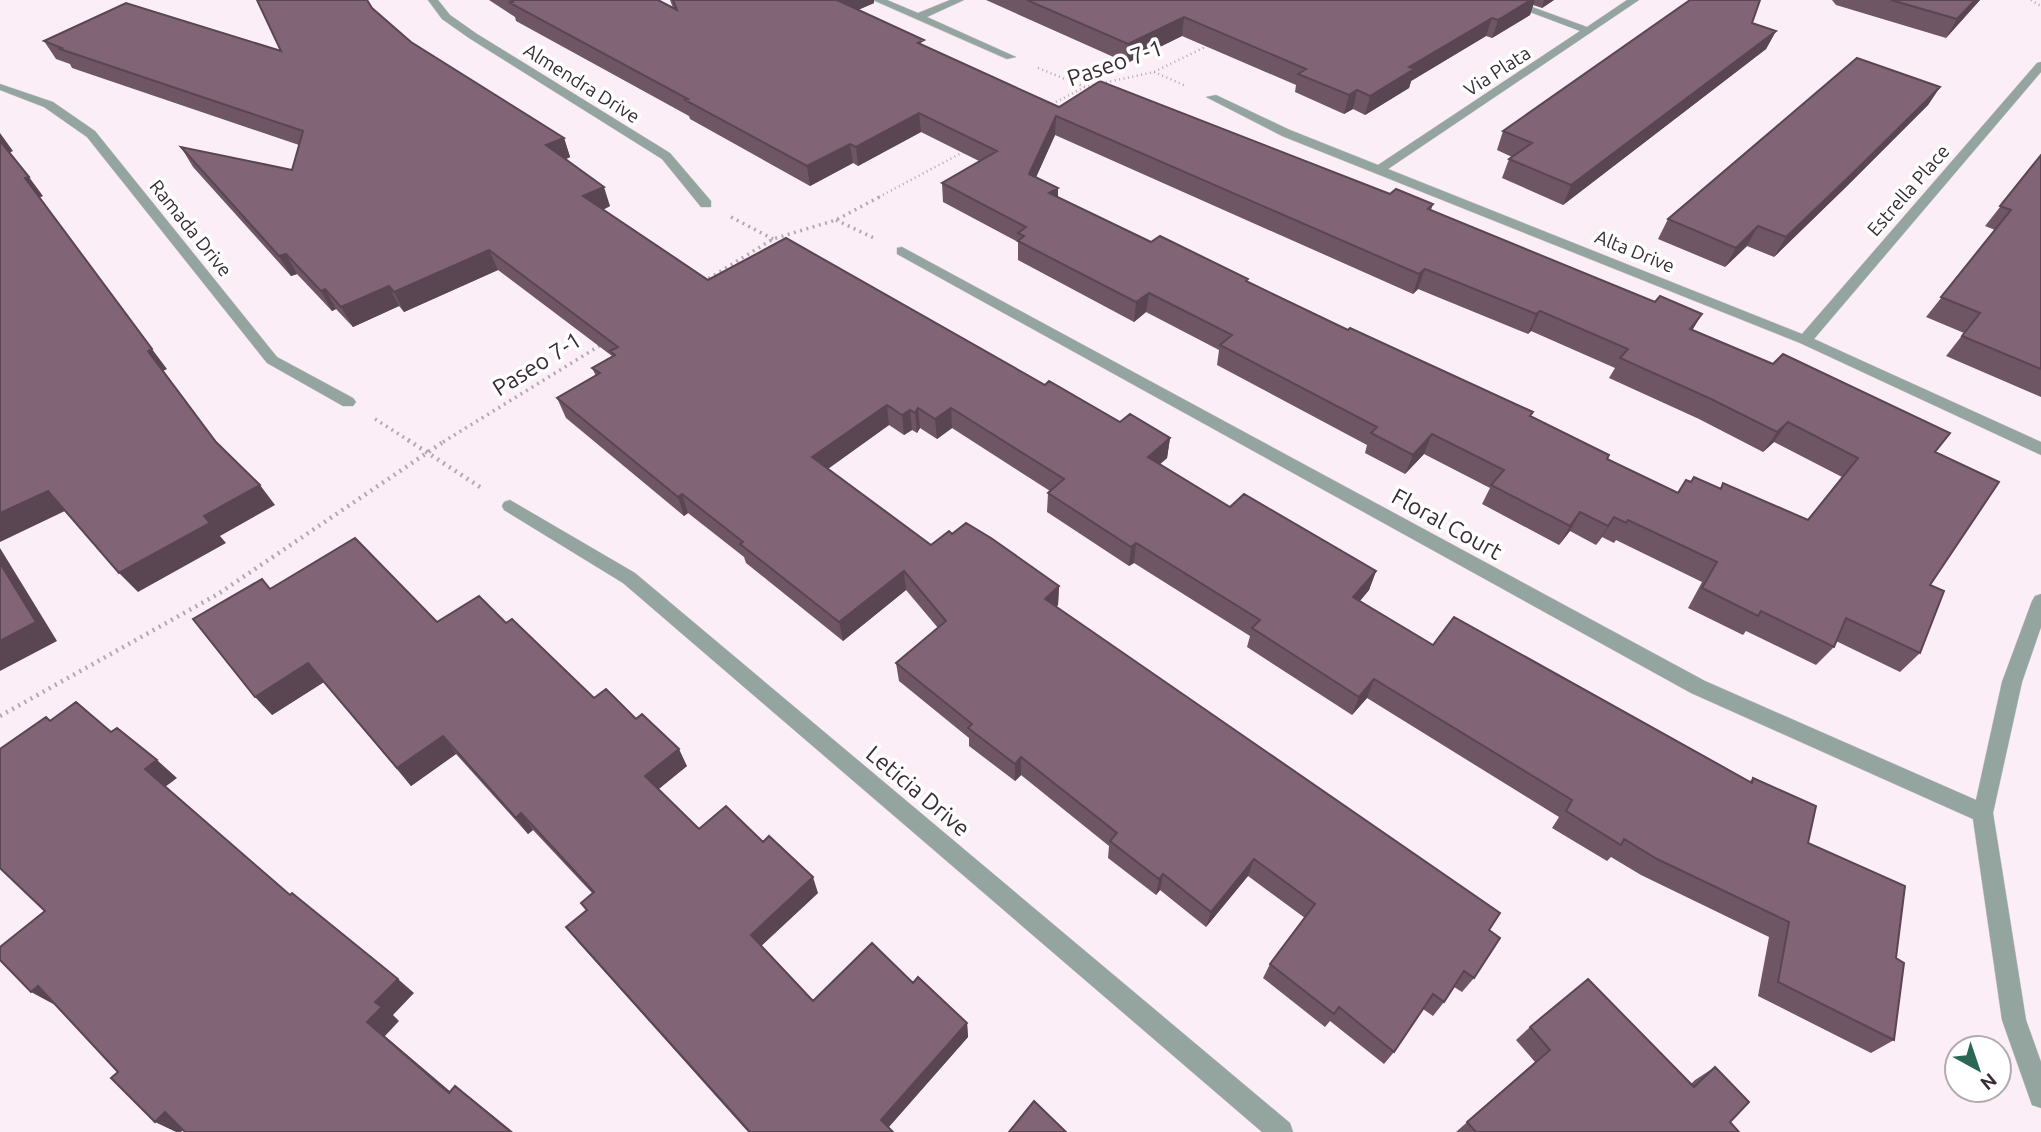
<svg xmlns="http://www.w3.org/2000/svg" width="2041" height="1132" viewBox="0 0 2041 1132" font-family="Ubuntu,sans-serif">
<rect width="100%" height="100%" fill="#fceef6"/>
<g fill="none" stroke-linecap="round" stroke-linejoin="round">
<defs>
<path id="minor" d="M 428,0 L 438,0 L 450,15 L 477,34 L 670,153 L 711,201 L 711,207 L 701,207 L 662,159 L 469,38 L 442,19 Z
M 873,0 L 887,0 L 918,13 L 950,0 L 964,0 L 927,17 L 1016,57 L 1007,59 Z
M 1498,0 L 1513,0 L 1587,27 L 1627,0 L 1639,0 L 1388,169 L 1802,334 L 2037,63 L 2041,62 L 2041,72 L 1814,339 L 2041,442 L 2041,455 L 1800,343 L 1282,136 L 1206,97 L 1216,95 L 1290,130 L 1378,165 L 1580,31 Z
M 0,84 L 53,102 L 95,131 L 277,357 L 353,398 L 356,402 L 353,406 L 343,406 L 267,363 L 87,137 L 44,107 L 0,90 Z
M 902,247 L 1705,681 L 1976,800 L 2002,682 L 2032,601 L 2035,596 L 2041,594 L 2041,627 L 2022,682 L 1993,813 L 2026,1020 L 2041,1062 L 2041,1108 L 2032,1105 L 2002,1020 L 1973,819 L 1691,693 L 897,254 L 897,248 Z
M 510,500 L 635,573 L 1290,1123 L 1293,1132 L 1262,1132 L 623,583 L 504,510 L 502,506 L 504,502 Z"/>
</defs>
<use href="#minor" stroke="#d9cbd3" stroke-width="1"/>
<path stroke="#b5a8b0" stroke-width="2.5" stroke-dasharray="1 3.5" stroke-linecap="butt" d="M 2031,0 L 2041,6
M 1038,68 L 1085,87
M 1154,72 L 1186,86
M 1048,106 L 1085,87 L 1154,72 L 1209,45
M 879,197 L 967,150"/>
<path stroke="#b5a8b0" stroke-width="3.5" stroke-dasharray="2 4.5" stroke-linecap="butt" d="M 731,217 L 773,239
M 836,220 L 876,239
M 703,282 L 773,239 L 836,220 L 883,195
M 375,419 L 411,442
M 443,442 L 604,343"/>
<path stroke="#b5a8b0" stroke-width="4.5" stroke-dasharray="2 5" stroke-linecap="butt" d="M 408,440 L 483,489
M 0,716 L 218,594 L 446,440"/>
<use href="#minor" fill="#94a49e" fill-rule="evenodd"/>
</g>
<path fill="#6f5665" fill-rule="evenodd" d="M 489,0 L 658,0 L 673,8 L 670,0 L 874,0 L 874,3 L 858,10 L 924,46 L 1059,107 L 1390,194 L 1433,204 L 1431,210 L 1655,302 L 1702,314 L 1692,330 L 1935,452 L 1930,585 L 1920,653 L 1900,672 L 1836,641 L 1834,647 L 1816,665 L 1746,631 L 1743,635 L 1688,608 L 1702,582 L 1616,540 L 1614,543 L 1602,537 L 1596,545 L 1570,531 L 1559,545 L 1482,504 L 1490,488 L 1424,454 L 1405,474 L 1365,453 L 1367,445 L 1217,365 L 1219,350 L 1146,312 L 1134,322 L 1018,260 L 1018,242 L 943,202 L 942,183 L 979,161 L 921,132 L 858,166 L 853,163 L 810,186 L 690,119 L 689,116 L 516,21 L 515,17 ZM 1055,135 L 1413,294 L 1418,289 L 1528,334 L 1531,331 L 1615,368 L 1609,378 L 1699,419 L 1763,452 L 1774,442 L 1842,477 L 1808,520 L 1723,483 L 1720,489 L 1691,482 L 1678,493 L 1607,459 L 1531,416 L 1533,412 L 1348,330 L 1247,282 L 1151,242 L 1058,197 L 1058,188 L 1036,177 Z
M 986,0 L 1554,0 L 1542,8 L 1533,5 L 1530,15 L 1492,38 L 1486,36 L 1411,81 L 1409,88 L 1365,115 L 1353,109 L 1344,114 L 1295,92 L 1296,85 L 1182,36 L 1127,63 Z
M 1832,0 L 1980,0 L 1946,38 L 1836,5 Z
M 372,8 L 411,42 L 564,138 L 570,157 L 566,159 L 610,206 L 603,210 L 708,280 L 1045,385 L 1120,422 L 1170,438 L 1167,458 L 1160,464 L 1230,507 L 1376,571 L 1369,590 L 1360,601 L 1433,645 L 1749,782 L 1753,778 L 1808,843 L 1896,958 L 1894,1040 L 1871,1053 L 1758,996 L 1769,937 L 1641,875 L 1611,857 L 1607,861 L 1552,828 L 1559,817 L 1367,698 L 1352,715 L 1247,647 L 1250,636 L 1134,563 L 1129,566 L 1047,512 L 1048,493 L 1050,491 L 952,428 L 937,439 L 920,428 L 917,433 L 912,430 L 904,435 L 889,425 L 828,469 L 931,545 L 952,534 L 1059,586 L 1058,605 L 1056,607 L 1489,930 L 1474,978 L 1462,992 L 1454,987 L 1444,1002 L 1433,1016 L 1423,1009 L 1394,1052 L 1384,1064 L 1330,1021 L 1325,1027 L 1263,978 L 1270,964 L 1305,918 L 1248,876 L 1206,927 L 1160,890 L 1156,895 L 1108,858 L 1109,846 L 1021,775 L 1015,781 L 969,746 L 969,738 L 899,681 L 896,663 L 938,628 L 906,590 L 843,641 L 746,563 L 744,557 L 688,513 L 684,516 L 566,418 L 557,398 L 596,376 L 592,368 L 612,356 L 498,270 L 404,312 L 399,306 L 353,327 L 336,309 L 332,311 L 297,274 L 291,276 L 193,167 L 181,147 L 292,170 L 299,145 L 72,68 L 70,64 L 56,59 L 44,41 L 281,51 Z
M 1752,23 L 1776,31 L 1766,49 L 1563,205 L 1502,178 L 1509,159 L 1512,157 L 1497,150 L 1503,131 Z
M 1940,87 L 1928,105 L 1846,187 L 1774,257 L 1747,246 L 1725,267 L 1658,239 L 1668,219 Z
M 2041,155 L 2041,397 L 1946,356 L 1964,333 L 1926,317 L 1995,230 L 1985,226 Z
M 270,589 L 437,622 L 506,623 L 594,698 L 687,766 L 658,789 L 699,829 L 818,893 L 761,946 L 813,1001 L 913,983 L 967,1023 L 968,1037 L 889,1127 L 893,1132 L 748,1132 L 578,942 L 566,927 L 587,911 L 581,903 L 592,893 L 533,830 L 528,834 L 456,754 L 411,786 L 324,682 L 272,715 Z
M 1530,1027 L 1691,1084 L 1695,1080 L 1715,1067 L 1730,1122 L 1739,1132 L 1456,1132 L 1535,1062 L 1516,1040 Z"/>
<path fill="#5a4652" d="M 837,0 L 874,0 L 874,3 L 839,18 Z
M 1531,0 L 1535,0 L 1530,15 L 1492,38 L 1498,20 Z
M 1544,0 L 1554,0 L 1542,8 Z
M 1975,0 L 1980,0 L 1946,38 L 1957,19 Z
M 1184,17 L 1182,36 L 1127,63 L 1128,44 Z
M 1492,18 L 1486,36 L 1411,81 L 1409,88 L 1365,115 L 1370,96 L 1409,67 Z
M 1776,31 L 1766,49 L 1563,205 L 1571,185 Z
M 1940,87 L 1928,105 L 1846,187 L 1774,257 L 1786,237 Z
M 1357,90 L 1353,109 L 1344,114 L 1349,95 Z
M 919,113 L 921,132 L 858,166 L 856,147 Z
M 1056,116 L 1055,135 L 1029,193 L 1029,174 Z
M 0,133 L 13,151 L 9,153 L 0,141 Z
M 564,138 L 570,157 L 553,165 L 546,145 Z
M 850,144 L 853,163 L 810,186 L 807,166 Z
M 29,177 L 43,196 L 39,198 L 25,178 Z
M 604,187 L 610,206 L 589,216 L 583,196 Z
M 1058,188 L 1058,207 L 1049,193 Z
M 1758,226 L 1747,246 L 1725,267 L 1736,248 Z
M 489,250 L 498,270 L 404,312 L 394,292 Z
M 286,254 L 297,274 L 291,276 L 279,256 Z
M 1425,269 L 1418,289 L 1413,294 L 1419,274 Z
M 389,286 L 399,306 L 353,327 L 341,307 Z
M 325,289 L 336,309 L 332,311 L 321,291 Z
M 1149,293 L 1146,312 L 1134,322 L 1136,302 Z
M 1540,311 L 1531,331 L 1528,334 L 1536,314 Z
M 1702,314 L 1690,334 L 1690,329 Z
M 152,349 L 167,369 L 163,371 L 148,351 Z
M 887,405 L 889,425 L 816,477 L 812,457 Z
M 918,408 L 920,428 L 917,433 L 915,413 Z
M 951,408 L 952,428 L 937,439 L 935,419 Z
M 910,410 L 912,430 L 904,435 L 902,415 Z
M 1788,422 L 1774,442 L 1763,452 L 1777,432 Z
M 1432,434 L 1424,454 L 1405,474 L 1413,455 Z
M 1170,438 L 1167,458 L 1146,477 L 1148,457 Z
M 260,485 L 275,505 L 220,536 L 226,543 L 138,592 L 119,573 L 204,516 Z
M 48,491 L 67,510 L 0,542 L 0,513 Z
M 682,494 L 688,513 L 684,516 L 678,497 Z
M 1580,512 L 1570,531 L 1559,545 L 1570,526 Z
M 1614,517 L 1602,537 L 1596,545 L 1608,526 Z
M 1136,543 L 1134,563 L 1129,566 L 1131,547 Z
M 0,548 L 57,641 L 0,671 Z
M 904,571 L 906,590 L 843,641 L 839,622 Z
M 1376,571 L 1369,590 L 1347,616 L 1353,597 Z
M 1059,586 L 1058,605 L 1044,618 L 1045,599 Z
M 308,663 L 324,682 L 272,715 L 255,697 Z
M 1374,679 L 1367,698 L 1352,715 L 1359,697 Z
M 443,736 L 456,754 L 411,786 L 397,768 Z
M 679,749 L 687,766 L 654,793 L 645,776 Z
M 1021,757 L 1021,775 L 1015,781 L 1015,764 Z
M 157,760 L 177,778 L 165,787 L 145,769 Z
M 521,813 L 533,830 L 528,834 L 516,818 Z
M 1254,859 L 1248,876 L 1206,927 L 1211,912 Z
M 1163,874 L 1160,890 L 1156,895 L 1159,879 Z
M 813,877 L 818,893 L 757,950 L 751,935 Z
M 398,979 L 414,993 L 393,1015 L 399,1021 L 385,1036 L 465,1104 L 449,1093 L 367,1022 L 375,1002 Z
M 38,986 L 57,1006 L 31,992 Z
M 967,1023 L 968,1037 L 885,1131 L 881,1120 Z
M 455,1086 L 471,1098 L 513,1132 L 511,1132 Z
M 165,1112 L 190,1123 L 181,1132 L 176,1132 L 155,1122 Z"/>
<path fill="#816475" stroke="#5a4652" stroke-width="2" fill-rule="evenodd" d="M 257,0 L 367,0 L 372,8 L 411,42 L 564,138 L 546,145 L 604,187 L 583,196 L 708,280 L 786,238 L 1045,385 L 1049,381 L 1120,422 L 1130,414 L 1170,438 L 1148,457 L 1230,507 L 1244,494 L 1376,571 L 1353,597 L 1433,645 L 1454,617 L 1752,783 L 1753,778 L 1816,806 L 1808,843 L 1905,886 L 1896,958 L 1904,963 L 1894,1040 L 1778,982 L 1789,922 L 1657,859 L 1624,839 L 1621,845 L 1566,811 L 1572,800 L 1374,679 L 1359,697 L 1252,628 L 1260,620 L 1136,543 L 1131,547 L 1048,493 L 1064,479 L 951,408 L 935,419 L 918,408 L 915,413 L 910,410 L 902,415 L 887,405 L 812,457 L 931,545 L 949,531 L 952,534 L 966,523 L 991,538 L 1059,586 L 1045,599 L 1500,913 L 1489,930 L 1500,938 L 1474,978 L 1464,971 L 1444,1002 L 1433,994 L 1394,1052 L 1339,1007 L 1334,1014 L 1270,964 L 1315,904 L 1254,859 L 1211,912 L 1163,874 L 1159,879 L 1110,841 L 1117,833 L 1021,757 L 1015,764 L 968,728 L 972,724 L 896,663 L 946,621 L 904,571 L 839,622 L 740,544 L 743,542 L 682,494 L 678,497 L 557,398 L 600,373 L 592,368 L 615,355 L 610,351 L 618,347 L 489,250 L 394,292 L 389,286 L 341,307 L 325,289 L 321,291 L 286,254 L 279,256 L 181,147 L 292,170 L 303,131 L 60,49 L 62,48 L 44,41 L 126,3 L 281,51 Z
M 510,0 L 658,0 L 677,10 L 673,0 L 837,0 L 924,40 L 918,43 L 1059,107 L 1100,81 L 1390,194 L 1396,189 L 1433,204 L 1428,209 L 1655,302 L 1660,296 L 1702,314 L 1690,329 L 1773,364 L 1783,354 L 1950,433 L 1935,452 L 1999,482 L 1930,585 L 1944,591 L 1920,653 L 1846,618 L 1834,647 L 1761,611 L 1758,616 L 1702,588 L 1717,562 L 1628,520 L 1626,523 L 1614,517 L 1608,526 L 1580,512 L 1570,526 L 1491,485 L 1504,470 L 1432,434 L 1413,455 L 1371,433 L 1377,427 L 1220,345 L 1232,335 L 1149,293 L 1136,302 L 1018,241 L 1024,236 L 1018,233 L 1026,227 L 942,183 L 997,151 L 919,113 L 856,147 L 850,144 L 807,166 L 685,100 L 688,99 L 510,3 L 513,2 ZM 1056,116 L 1419,274 L 1425,269 L 1536,314 L 1540,311 L 1628,349 L 1620,358 L 1711,399 L 1777,432 L 1788,422 L 1858,458 L 1808,520 L 1723,483 L 1721,489 L 1694,477 L 1691,482 L 1686,480 L 1678,493 L 1607,459 L 1609,455 L 1530,416 L 1533,412 L 1350,328 L 1348,330 L 1246,281 L 1248,279 L 1160,236 L 1151,242 L 1049,193 L 1058,188 L 1029,174 Z
M 1027,0 L 1531,0 L 1498,20 L 1492,18 L 1409,67 L 1414,69 L 1370,96 L 1357,90 L 1349,95 L 1298,74 L 1306,69 L 1184,17 L 1128,44 Z
M 1690,0 L 1760,0 L 1752,23 L 1776,31 L 1571,185 L 1509,159 L 1532,143 L 1503,131 Z
M 1891,0 L 1975,0 L 1957,19 Z
M 1857,58 L 1940,87 L 1858,168 L 1786,237 L 1758,226 L 1736,248 L 1668,219 Z
M 0,141 L 29,177 L 25,178 L 152,349 L 148,351 L 216,442 L 260,485 L 204,516 L 210,523 L 119,573 L 48,491 L 0,513 Z
M 2041,155 L 2041,369 L 1962,336 L 1980,313 L 1941,297 L 2011,210 L 2000,206 Z
M 355,538 L 437,622 L 479,596 L 506,623 L 512,619 L 594,698 L 606,689 L 636,719 L 642,714 L 679,749 L 645,776 L 699,829 L 726,806 L 763,842 L 769,836 L 813,877 L 751,935 L 813,1001 L 872,943 L 913,983 L 918,977 L 967,1023 L 881,1120 L 893,1132 L 750,1132 L 566,927 L 587,910 L 581,903 L 594,892 L 521,813 L 516,818 L 443,736 L 397,768 L 308,663 L 255,697 L 193,619 L 262,579 L 270,589 Z
M 0,563 L 36,622 L 0,641 Z
M 76,702 L 111,732 L 117,728 L 157,760 L 145,769 L 290,895 L 292,893 L 398,979 L 375,1002 L 382,1007 L 367,1022 L 449,1093 L 455,1086 L 511,1132 L 185,1132 L 165,1112 L 155,1122 L 111,1078 L 118,1072 L 38,986 L 31,992 L 0,960 L 0,947 L 45,911 L 0,868 L 0,749 L 46,717 L 50,721 Z
M 1588,979 L 1694,1087 L 1715,1067 L 1749,1102 L 1730,1122 L 1739,1132 L 1476,1132 L 1467,1122 L 1550,1050 L 1530,1027 Z
M 1034,1101 L 1066,1132 L 1009,1132 Z"/>
<g text-anchor="middle" stroke-width="7" stroke-linejoin="round" paint-order="stroke">
<g font-size="19" fill="#392c34" stroke="#fff">
<text transform="translate(1497 71) rotate(-33)" y="7">Via Plata</text>
<text transform="translate(582 83) rotate(32)" y="7">Almendra Drive</text>
<text transform="translate(1908 190) rotate(-49)" y="7">Estrella Place</text>
<text transform="translate(191 228) rotate(51)" y="7">Ramada Drive</text>
<text transform="translate(1635 251) rotate(22)" y="7">Alta Drive</text>
</g>
<g font-size="23" fill="#392c34" stroke="#fff">
<text transform="translate(1115 63) rotate(-19)" y="8">Paseo 7-1</text>
<text transform="translate(537 364) rotate(-32)" y="8">Paseo 7-1</text>
<text transform="translate(1447 524) rotate(29)" y="8">Floral Court</text>
<text transform="translate(918 791) rotate(40)" y="8">Leticia Drive</text>
</g>
</g>
<g transform="translate(1978 1069) rotate(140)"><circle r="33" fill="#ffffff" stroke="#b0abae" stroke-width="2"/>
<path d="M0-5L12 26L0 18L-12 26Z" fill="#2a6855"/>
<text y="-10" font-size="19" font-weight="bold" text-anchor="middle" fill="#392c34">N</text>
</g>
</svg>
